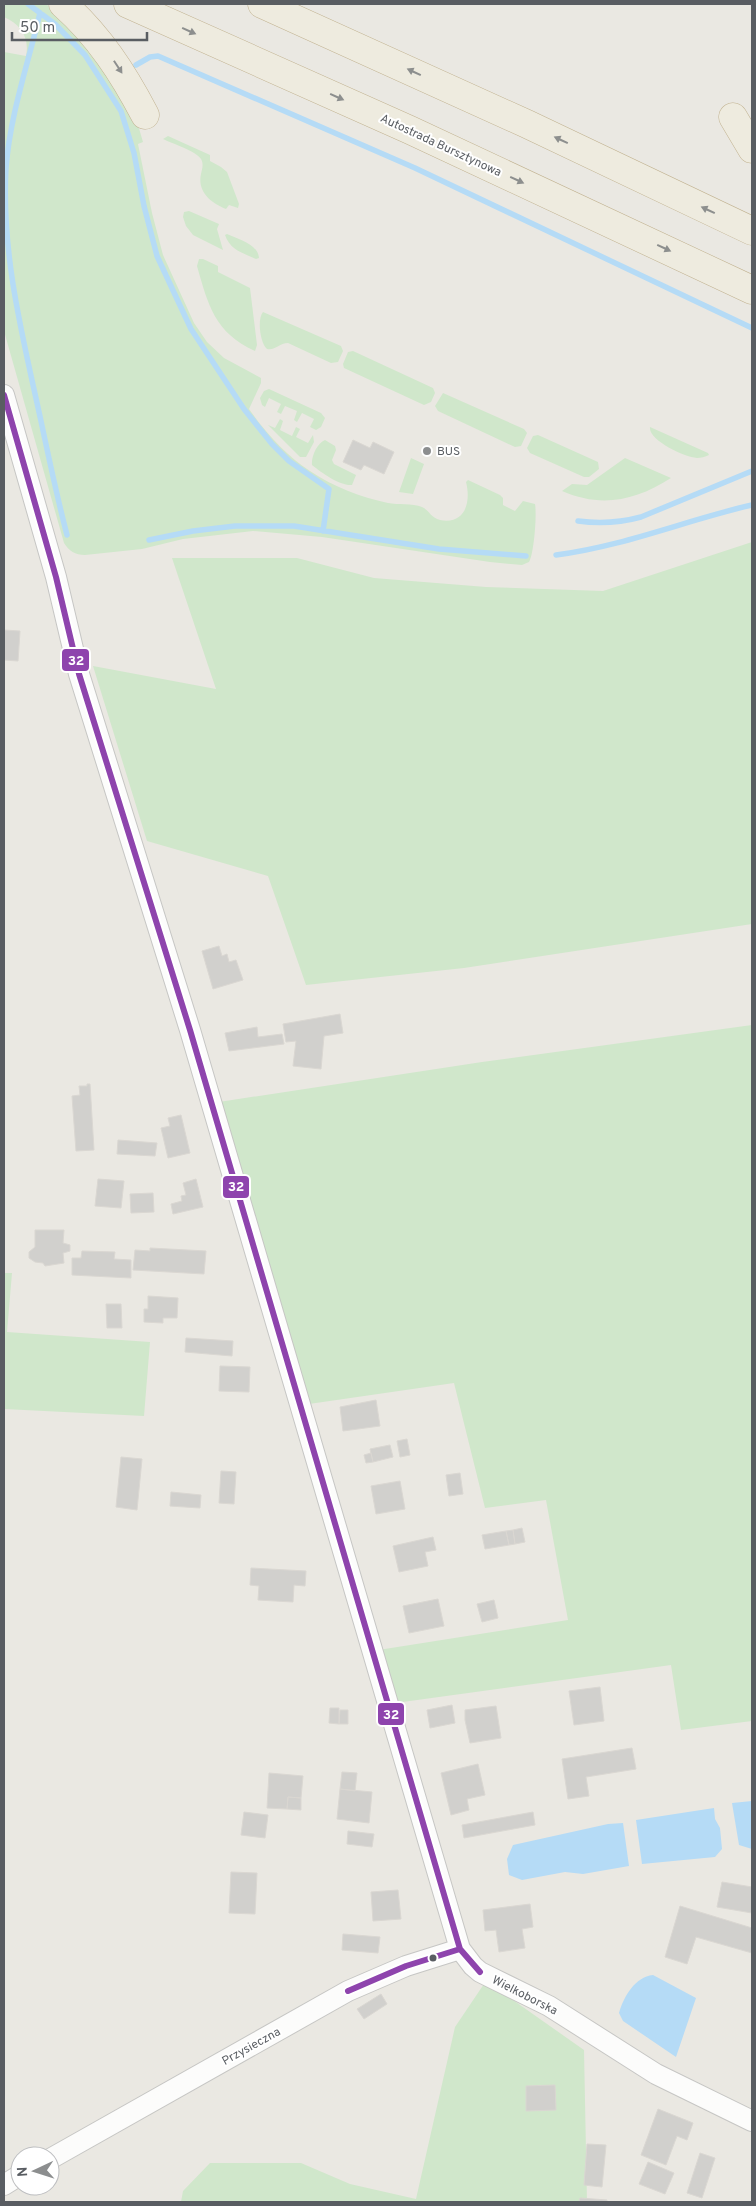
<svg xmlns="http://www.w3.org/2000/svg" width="756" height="2206" viewBox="0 0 756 2206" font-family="Overpass,sans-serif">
<rect width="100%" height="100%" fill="#eae8e2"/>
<path fill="#d0e7cb" d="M 4,4 L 46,4 L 85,38 L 138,125 L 143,142 L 138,144 L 152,213 L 163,255 L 194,323 L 207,342 L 224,358 L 261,378 L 261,383 L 249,409 C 266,433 286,455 310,471 C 334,487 360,497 388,503 C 398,505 412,503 422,507 C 429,510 431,518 440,520 C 466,525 471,501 466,482 L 468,480 L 500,495 L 503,498 L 503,505 L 515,511 L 523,501 L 535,504 C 537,514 534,554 529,562 L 522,565 L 490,562 L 322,537 L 253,531 L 183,539 L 142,549 L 85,555 C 75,555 69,551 64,543 L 4,331 L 4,52 L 26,56 C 30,37 20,24 4,17 Z
M 168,136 L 210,155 L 210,161 L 221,167 L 227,172 L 239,204 L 238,208 L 229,205 L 226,209 C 211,203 197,192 201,174 C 202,169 204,164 201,159 C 196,151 171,143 163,139 Z
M 189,211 L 219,224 L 217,229 L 223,250 L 193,235 L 186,226 L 183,217 L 184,212 Z
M 227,234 C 238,239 258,244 259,258 L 256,259 C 243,253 230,250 225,235 Z
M 199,259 L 203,259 L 218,266 L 218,272 L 250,288 L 257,345 L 255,351 C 215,333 208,305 197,266 Z
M 263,312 L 341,346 L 343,351 L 338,362 L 331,363 L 288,343 C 279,343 275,351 267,349 C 260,343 257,319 263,312 Z
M 353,351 L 433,388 L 435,393 L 431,402 L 424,405 L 344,368 L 343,364 L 348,352 Z
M 269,389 L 321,413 L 325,418 L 321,427 L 316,430 L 310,427 L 314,419 L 302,413 L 297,422 L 294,420 L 297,411 L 285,406 L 281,414 L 277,412 L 281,404 L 269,398 L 265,407 L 262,405 L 260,398 L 264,391 Z
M 443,393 L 524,429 L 527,433 L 521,446 L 515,447 L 438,411 L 435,406 Z
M 280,419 L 283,421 L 280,430 L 292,436 L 296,427 L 300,429 L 296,437 L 308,443 L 313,435 L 314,442 L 306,457 L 300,457 L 268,425 L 275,428 Z
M 650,427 L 708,453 L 709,455 C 705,457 701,458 697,458 C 684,457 648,440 650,427 Z
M 538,435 L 598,462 L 599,469 L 589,477 L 584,477 L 530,453 L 527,448 L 533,436 Z
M 325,440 L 335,446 L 336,450 L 332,460 L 334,464 L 356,475 L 352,485 C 340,486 322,473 312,465 C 311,457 317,443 325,440 Z
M 411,458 L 424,464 L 413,494 L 399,492 Z
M 625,458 L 671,478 C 635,501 601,508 562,491 L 572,484 L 587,485 Z
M 752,542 L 752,924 L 464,968 L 306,985 L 268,876 L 147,841 L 93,666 L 216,689 L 172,558 L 297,558 L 374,578 L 486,587 L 603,591 Z
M 752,1025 L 752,1721 L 681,1730 L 671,1665 L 388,1704 L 372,1651 L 568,1620 L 546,1500 L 485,1508 L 454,1383 L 309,1404 L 219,1102 L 482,1062 Z
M 4,1273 L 12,1273 L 7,1332 L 150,1342 L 144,1416 L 4,1409 Z
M 486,1981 L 584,2050 L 587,2202 L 181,2202 L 183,2191 L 210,2163 L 301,2163 L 350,2184 L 416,2199 L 455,2027 Z"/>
<path fill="#b5dbf6" d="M 752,1801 L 752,1849 L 739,1845 L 732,1803 Z
M 714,1808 L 715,1819 L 720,1828 L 722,1849 L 715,1857 L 642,1864 L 636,1820 Z
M 623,1823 L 629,1866 L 583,1874 L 565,1872 L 522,1880 L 509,1875 L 507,1859 L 513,1845 L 608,1824 Z
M 653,1975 L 696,1998 L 676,2057 L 623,2021 L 619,2013 C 624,1996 635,1977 653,1975 Z"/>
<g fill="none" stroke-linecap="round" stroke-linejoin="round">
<path stroke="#b5dbf6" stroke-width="5.5" d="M 28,4 L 55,24 L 85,55 L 121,111 L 134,153 L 144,206 L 157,256 L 191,329 L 244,409 L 272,444 L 289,461 L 329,489 L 323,531
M 40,13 C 28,64 10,115 6,168 C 1,254 23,338 41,421 C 49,459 57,497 67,535
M 136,65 L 150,57 L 158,56 L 415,168 L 752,328
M 578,521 C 600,524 619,523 641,517 L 752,471
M 149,540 L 193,531 L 235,526 L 294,526 L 439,549 L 526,556
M 556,555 C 625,546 686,520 752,505"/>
</g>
<path fill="#d1d0cd" stroke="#dad7d2" d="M 353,440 L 370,448 L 373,442 L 394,452 L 384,474 L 364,465 L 361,470 L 343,462 Z
M 4,630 L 20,631 L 18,661 L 4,660 Z
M 219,946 L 222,956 L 227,954 L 229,962 L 236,960 L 243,980 L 213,989 L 202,951 Z
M 340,1014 L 343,1033 L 324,1036 L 321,1069 L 293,1066 L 296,1041 L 286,1042 L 283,1024 Z
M 257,1027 L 258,1037 L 282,1034 L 284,1044 L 229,1051 L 225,1033 Z
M 87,1084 L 90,1084 L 94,1150 L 76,1151 L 72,1096 L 80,1095 L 79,1086 L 87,1086 Z
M 181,1115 L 190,1153 L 168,1158 L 161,1128 L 170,1126 L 168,1118 Z
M 118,1140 L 157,1143 L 155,1156 L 117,1154 Z
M 98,1179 L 124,1181 L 121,1208 L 95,1206 Z
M 196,1179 L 203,1207 L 173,1214 L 171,1204 L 182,1201 L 181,1196 L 186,1195 L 183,1183 Z
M 153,1193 L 154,1212 L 131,1213 L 130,1194 Z
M 35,1230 L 64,1230 L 63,1243 L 70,1245 L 70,1251 L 63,1253 L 64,1263 L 45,1266 L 43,1263 L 35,1262 L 29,1258 L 29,1252 L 35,1247 Z
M 150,1248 L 206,1251 L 204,1274 L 133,1270 L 135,1250 L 150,1251 Z
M 82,1251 L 115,1252 L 114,1259 L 131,1260 L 131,1278 L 72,1275 L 72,1258 L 81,1258 Z
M 148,1296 L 178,1298 L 177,1318 L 163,1318 L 163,1323 L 144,1322 L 144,1309 L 148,1309 Z
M 106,1304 L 121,1304 L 122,1328 L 107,1328 Z
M 186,1338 L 233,1341 L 232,1356 L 185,1352 Z
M 220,1366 L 250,1367 L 249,1392 L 219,1391 Z
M 376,1400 L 380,1426 L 343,1431 L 340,1407 Z
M 407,1439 L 410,1455 L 400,1457 L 397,1441 Z
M 390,1445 L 393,1457 L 373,1462 L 370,1449 Z
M 371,1453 L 373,1462 L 366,1463 L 364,1455 Z
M 121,1457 L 142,1459 L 137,1510 L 116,1507 Z
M 221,1471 L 236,1472 L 234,1504 L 219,1503 Z
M 460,1473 L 463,1494 L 449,1496 L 446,1475 Z
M 400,1481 L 405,1509 L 376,1514 L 371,1486 Z
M 171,1492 L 201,1495 L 200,1508 L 170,1506 Z
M 522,1528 L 525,1542 L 515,1544 L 513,1530 Z
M 513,1530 L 515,1544 L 509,1545 L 506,1531 Z
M 506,1531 L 509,1545 L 485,1549 L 482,1535 Z
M 433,1537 L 436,1550 L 425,1552 L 428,1566 L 399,1572 L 393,1546 Z
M 251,1568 L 306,1571 L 305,1586 L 294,1585 L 293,1602 L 258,1600 L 259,1586 L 250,1585 Z
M 438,1599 L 444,1626 L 409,1633 L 403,1606 Z
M 494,1600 L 498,1618 L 482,1622 L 477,1604 Z
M 600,1687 L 604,1721 L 574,1725 L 569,1691 Z
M 452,1705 L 455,1723 L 430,1728 L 427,1710 Z
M 496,1706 L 501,1738 L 470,1743 L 465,1720 L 465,1710 Z
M 330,1708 L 339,1708 L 339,1724 L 329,1723 Z
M 340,1710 L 348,1710 L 348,1724 L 339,1724 Z
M 632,1748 L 636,1769 L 586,1777 L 589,1796 L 568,1799 L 562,1759 Z
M 478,1764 L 485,1795 L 467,1799 L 469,1810 L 451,1815 L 441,1773 Z
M 342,1772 L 357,1773 L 355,1791 L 340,1789 Z
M 269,1773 L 303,1776 L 301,1798 L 288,1797 L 287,1809 L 267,1808 Z
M 340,1789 L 372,1792 L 369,1823 L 337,1819 Z
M 288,1797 L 301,1798 L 301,1810 L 287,1809 Z
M 244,1812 L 268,1815 L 265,1838 L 241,1835 Z
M 533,1812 L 535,1825 L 464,1838 L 462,1825 Z
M 348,1831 L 374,1834 L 372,1847 L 347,1844 Z
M 231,1872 L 257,1873 L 255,1914 L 229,1913 Z
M 722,1882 L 752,1887 L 752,1913 L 717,1907 Z
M 398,1890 L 401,1919 L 373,1921 L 371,1892 Z
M 530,1904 L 533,1927 L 522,1929 L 525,1948 L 499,1952 L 496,1930 L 485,1931 L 483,1910 Z
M 680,1906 L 752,1928 L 752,1953 L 696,1937 L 687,1964 L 665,1957 Z
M 343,1934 L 380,1937 L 378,1953 L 342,1950 Z
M 381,1994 L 387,2004 L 364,2019 L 357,2009 Z
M 555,2085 L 556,2110 L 526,2111 L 526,2086 Z
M 658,2109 L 693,2123 L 687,2140 L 677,2136 L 666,2165 L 641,2155 Z
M 587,2144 L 606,2145 L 602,2187 L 584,2185 Z
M 700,2153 L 715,2158 L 702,2198 L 687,2193 Z
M 648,2162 L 674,2173 L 665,2194 L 639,2184 Z
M 580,2198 L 607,2200 L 607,2202 L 579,2202 Z"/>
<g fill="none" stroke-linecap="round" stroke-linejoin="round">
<defs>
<path id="tertiary" d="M 4,395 L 56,577 L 79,674 L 190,1030 L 460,1949 L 473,1966 L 480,1972 L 549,2006 L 656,2074 L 752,2121
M 50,2159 L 348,1991 L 406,1966 L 460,1949
M 4,2185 L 20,2175"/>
<path id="motorway" d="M 63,4 C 99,36 123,73 145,115
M 128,4 L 410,130 L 752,290
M 262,4 L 527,124 L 752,231
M 733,117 L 752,149"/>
</defs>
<use href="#tertiary" stroke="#c6c6c4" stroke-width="22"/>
<use href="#motorway" stroke="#c1b290" stroke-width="29"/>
<use href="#tertiary" stroke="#fcfcfb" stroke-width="20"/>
<use href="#motorway" stroke="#eeebdf" stroke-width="28"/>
<defs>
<path id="bus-1" d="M 4,395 L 56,577 L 79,674 L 190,1030 L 460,1949 L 480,1972
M 348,1991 L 406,1966 L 460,1949"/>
</defs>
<use href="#bus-1" stroke="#fff" stroke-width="10"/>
<use href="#bus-1" stroke="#8e44ad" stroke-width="6"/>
</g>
<defs><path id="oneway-solid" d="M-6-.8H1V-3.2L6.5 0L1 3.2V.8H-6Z" transform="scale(1.25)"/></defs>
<g fill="#8d8f8e">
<use href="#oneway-solid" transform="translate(189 31) rotate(24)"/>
<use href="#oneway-solid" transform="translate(118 67) rotate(57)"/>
<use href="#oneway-solid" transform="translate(414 72) rotate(-155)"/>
<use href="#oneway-solid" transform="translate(337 97) rotate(24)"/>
<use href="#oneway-solid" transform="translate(561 140) rotate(-155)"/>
<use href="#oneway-solid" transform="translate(517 180) rotate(25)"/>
<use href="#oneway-solid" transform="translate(708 210) rotate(-155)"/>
<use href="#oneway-solid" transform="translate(664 248) rotate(25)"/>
</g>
<circle fill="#8c8e8f" stroke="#fff" stroke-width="2" cx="427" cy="451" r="5"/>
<circle fill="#595d62" stroke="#fff" stroke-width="2" cx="433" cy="1958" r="4.5"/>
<g text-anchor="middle" stroke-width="4" stroke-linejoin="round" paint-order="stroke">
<g font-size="12" fill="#595d62" stroke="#fff">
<text transform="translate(441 145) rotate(25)" y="4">Autostrada Bursztynowa</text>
<text transform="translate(525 1995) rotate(27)" y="4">Wielkoborska</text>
<text transform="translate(251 2046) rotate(-29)" y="4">Przysieczna</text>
</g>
<g font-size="12" fill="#595d62" stroke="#fff" text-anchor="start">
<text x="437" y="455">BUS</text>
</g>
</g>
<g stroke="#fff" stroke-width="2">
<rect x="61" y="648" width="29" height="24" rx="5" fill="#8e44ad"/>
<rect x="222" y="1175" width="28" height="24" rx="5" fill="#8e44ad"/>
<rect x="377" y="1702" width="28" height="24" rx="5" fill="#8e44ad"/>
</g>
<g font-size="14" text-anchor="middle" font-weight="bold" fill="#fff">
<text x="76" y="665">32</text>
<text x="236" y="1191">32</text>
<text x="391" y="1719">32</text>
</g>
<rect width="756" height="2206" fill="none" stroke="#595d62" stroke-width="10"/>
<g transform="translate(35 2171) rotate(266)"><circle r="24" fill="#ffffff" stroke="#bdbec0"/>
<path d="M0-4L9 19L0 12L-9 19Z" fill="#8c8e8f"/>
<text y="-8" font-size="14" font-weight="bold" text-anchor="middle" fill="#595d62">N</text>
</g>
<path d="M12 32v8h135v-8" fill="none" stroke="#595d62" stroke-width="2.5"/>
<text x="20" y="32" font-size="15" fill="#595d62" stroke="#ffffff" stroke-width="4" paint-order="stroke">50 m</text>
</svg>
